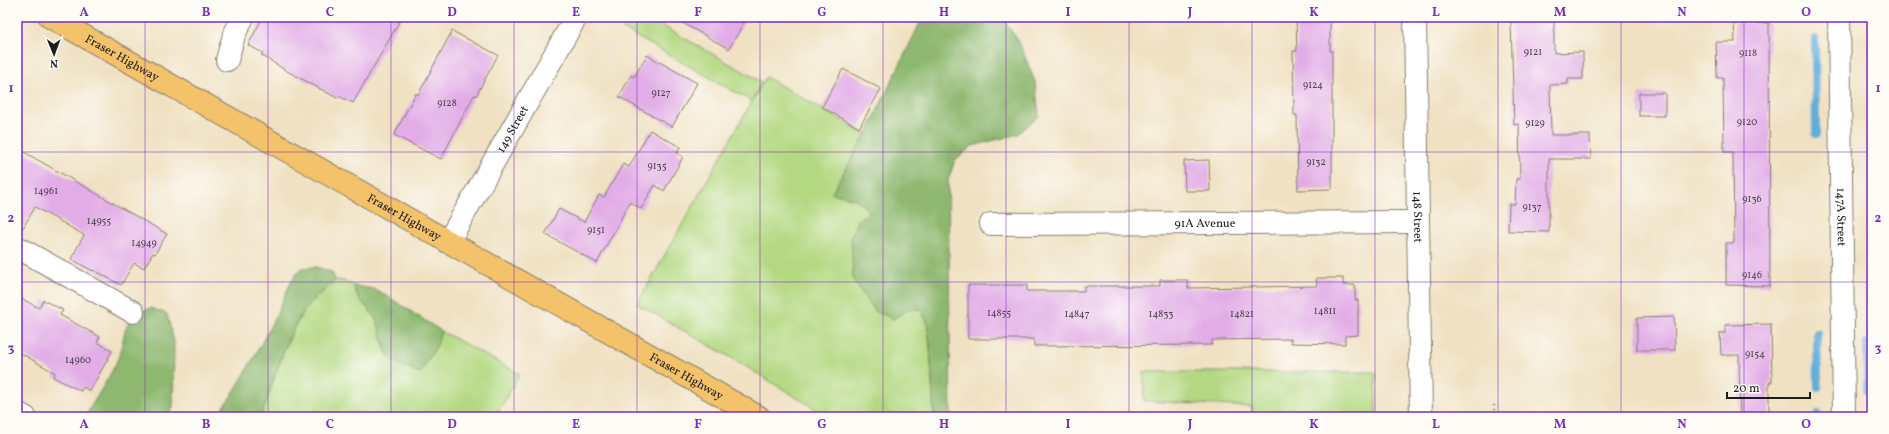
<svg xmlns="http://www.w3.org/2000/svg" width="1889" height="434" viewBox="0 0 1889 434" font-family="Vollkorn,serif">
<rect width="100%" height="100%" fill="#fdfcf7"/>
<filter id="ink" filterUnits="userSpaceOnUse"><feTurbulence type="fractalNoise" baseFrequency=".025" numOctaves="2"/><feDisplacementMap in="SourceGraphic" scale="8" xChannelSelector="R" yChannelSelector="G"/><feConvolveMatrix kernelMatrix="1 2 1 2 8 2 1 2 1" color-interpolation-filters="sRGB"/></filter>
<filter id="wash" filterUnits="userSpaceOnUse"><feTurbulence type="fractalNoise" baseFrequency=".012" numOctaves="4" result="noise"/><feDisplacementMap in="SourceGraphic" scale="16" xChannelSelector="R" yChannelSelector="G"/><feGaussianBlur stdDeviation="0.9" result="paint"/><feColorMatrix in="noise" values="0 0 0 0 0 0 0 0 0 0 0 0 0 0 0 0 0 1.4 0 .05"/><feComposite in="paint" operator="in"/></filter>
<g filter="url(#wash)">
<rect width="100%" height="100%" fill="#f0e1c2"/>
<path fill="#b3d881" stroke="#687a4e" d="M 631,17 L 647,17 L 762,82 L 751,101 L 623,29 Z
M 766,77 L 866,134 L 832,193 L 855,199 L 870,212 L 893,319 L 909,309 L 920,309 L 927,321 L 930,345 L 934,417 L 829,417 L 737,361 L 637,304 Z
M 335,280 L 345,281 L 354,286 C 358,301 365,304 374,316 C 380,326 382,338 385,349 C 389,363 408,368 420,372 L 435,348 L 441,331 L 520,374 L 495,417 L 261,417 C 272,386 287,331 308,306 C 316,297 327,289 335,280 Z
M 1144,372 L 1376,372 L 1376,417 L 1252,417 L 1252,407 L 1144,401 Z"/>
<path fill="#8eb86f" stroke="#556a46" d="M 923,17 L 1002,17 L 1019,42 L 1035,82 L 1039,116 L 1018,134 L 972,146 L 955,160 L 948,180 L 951,417 L 934,417 L 930,345 L 927,321 L 920,309 L 909,309 L 893,319 L 875,311 L 853,280 L 851,236 L 859,219 L 870,212 L 855,199 L 832,193 L 866,134 Z
M 316,267 L 332,272 L 335,280 C 327,289 316,297 308,306 C 287,331 272,386 261,417 L 217,417 C 239,386 257,353 274,319 C 283,302 288,283 301,268 Z
M 354,286 L 374,289 L 387,296 L 441,331 L 437,345 L 420,373 C 408,368 389,363 385,349 C 382,338 380,326 374,316 C 365,304 358,301 354,286 Z
M 151,308 L 167,314 L 174,342 L 173,406 L 169,417 L 85,417 C 95,399 107,382 116,363 C 128,340 117,317 151,308 Z"/>
<g fill="none" stroke-linecap="round" stroke-linejoin="round">
<path stroke="#61aeda" stroke-width="8" d="M 1815,39 L 1816,134
M 1817,333 L 1818,387
M 1867,344 L 1867,391
M 1818,414 L 1818,417"/>
</g>
<g id="blocks">
<path fill="#e2ade7" d="M 263,17 L 402,17 L 353,103 L 338,96 L 337,98 L 287,71 L 261,55 L 263,53 L 248,45 Z
M 672,17 L 747,17 L 729,49 Z
M 1296,17 L 1330,17 L 1330,51 L 1332,51 L 1332,189 L 1298,190 L 1297,115 L 1294,115 L 1293,51 L 1297,51 Z
M 1554,21 L 1554,53 L 1583,52 L 1583,79 L 1568,79 L 1568,84 L 1550,85 L 1551,135 L 1590,135 L 1591,159 L 1549,159 L 1549,232 L 1508,231 L 1509,204 L 1515,204 L 1516,179 L 1520,179 L 1519,124 L 1514,125 L 1511,22 Z
M 1734,23 L 1769,23 L 1770,286 L 1726,285 L 1726,243 L 1734,243 L 1733,152 L 1724,152 L 1723,78 L 1717,78 L 1716,42 L 1735,42 Z
M 452,31 L 498,55 L 476,96 L 474,95 L 441,159 L 394,135 L 416,93 L 418,95 Z
M 647,55 L 697,83 L 672,127 L 619,97 L 631,75 L 634,77 Z
M 843,69 L 881,89 L 859,128 L 822,107 Z
M 1639,93 L 1665,93 L 1665,116 L 1639,116 Z
M 650,130 L 680,147 L 677,153 L 683,157 L 664,191 L 655,185 L 641,209 L 630,202 L 597,263 L 545,234 L 559,209 L 584,222 L 599,195 L 604,197 L 623,164 L 629,167 Z
M 17,148 L 167,234 L 155,254 L 153,253 L 144,268 L 134,263 L 121,285 L 94,270 L 93,271 L 71,259 L 84,235 L 35,207 L 19,235 L 17,235 Z
M 1209,160 L 1210,191 L 1185,191 L 1184,161 Z
M 1316,278 L 1343,278 L 1343,285 L 1355,285 L 1355,300 L 1358,300 L 1358,335 L 1345,336 L 1345,344 L 1291,343 L 1291,339 L 1212,340 L 1212,345 L 1034,346 L 1034,339 L 968,339 L 968,285 L 1027,285 L 1027,291 L 1084,291 L 1084,286 L 1160,286 L 1160,280 L 1188,280 L 1188,288 L 1317,286 Z
M 17,296 L 39,308 L 43,300 L 63,310 L 60,315 L 100,337 L 97,342 L 112,351 L 90,391 L 83,387 L 81,391 L 53,377 L 55,373 L 17,351 Z
M 1674,317 L 1675,350 L 1637,350 L 1637,318 Z
M 1771,324 L 1772,382 L 1769,382 L 1769,417 L 1740,417 L 1739,355 L 1721,355 L 1720,333 L 1725,333 L 1725,325 Z"/>
</g>
</g>
<g filter="url(#ink)">
<use href="#blocks" fill-opacity="0" stroke="#867e6f" stroke-width="1"/>
<g fill="none" stroke-linecap="round" stroke-linejoin="round">
<defs>
<g id="minor">
<path id="s1" d="M 1415,17 L 1421,417"/>
<path id="s2" d="M 1839,17 L 1844,417"/>
<path d="M 227,60 L 234,35 L 243,17"/>
<path id="s3" d="M 991,224 L 1418,222"/>
<path id="s4" d="M 448,242 L 576,17"/>
<path d="M 17,247 L 133,312"/>
<path d="M 17,413 L 25,417"/>
</g>
<g id="major">
<path id="s5" d="M 50,17 L 759,417"/>
</g>
</defs>
<use href="#minor" stroke="#867e6f" stroke-width="24"/>
<use href="#major" stroke="#867e6f" stroke-width="24"/>
<path stroke="#867e6f" stroke-width="2.5" stroke-dasharray="1 3" stroke-linecap="butt" d="M 1494,405 L 1494,417"/>
<use href="#minor" stroke="#fff" stroke-width="22"/>
<use href="#major" stroke="#f3c26a" stroke-width="22"/>
</g>
</g>
<path fill="none" stroke="#7b2cbf" stroke-width="1" stroke-opacity="0.55" d="M 145,17 L 145,417M 268,17 L 268,417M 391,17 L 391,417M 514,17 L 514,417M 637,17 L 637,417M 760,17 L 760,417M 883,17 L 883,417M 1006,17 L 1006,417M 1129,17 L 1129,417M 1252,17 L 1252,417M 1375,17 L 1375,417M 1498,17 L 1498,417M 1621,17 L 1621,417M 1744,17 L 1744,417M 17,152 L 1872,152M 17,282 L 1872,282"/>
<g text-anchor="middle" stroke-width="4" stroke-linejoin="round" paint-order="stroke">
<g font-size="10" fill="#4e404f">
<text x="1533" y="55">9121</text>
<text x="1748" y="56">9118</text>
<text x="1313" y="88">9124</text>
<text x="661" y="96">9127</text>
<text x="447" y="106">9128</text>
<text x="1747" y="125">9120</text>
<text x="1535" y="126">9129</text>
<text x="1316" y="165">9132</text>
<text x="657" y="169">9135</text>
<text x="46" y="194">14961</text>
<text x="1752" y="202">9136</text>
<text x="1532" y="210">9137</text>
<text x="99" y="224">14955</text>
<text x="596" y="233">9151</text>
<text x="144" y="246">14949</text>
<text x="1752" y="278">9146</text>
<text x="1325" y="314">14811</text>
<text x="999" y="316">14855</text>
<text x="1077" y="317">14847</text>
<text x="1161" y="317">14833</text>
<text x="1242" y="317">14821</text>
<text x="1755" y="357">9154</text>
<text x="78" y="363">14960</text>
</g>
<g font-size="12" fill="#1c1c1c" stroke="#fdfcf7">
<text dy="4" stroke="none"><textPath href="#s5" startOffset="83">Fraser Highway</textPath></text>
<text dy="4" stroke="none"><textPath href="#s4" startOffset="130">149 Street</textPath></text>
<text dy="4" stroke="none"><textPath href="#s5" startOffset="407">Fraser Highway</textPath></text>
<text dy="4" stroke="none"><textPath href="#s1" startOffset="200">148 Street</textPath></text>
<text dy="4" stroke="none"><textPath href="#s2" startOffset="200">147A Street</textPath></text>
<text dy="4" stroke="none"><textPath href="#s3" startOffset="214">91A Avenue</textPath></text>
<text dy="4" stroke="none"><textPath href="#s5" startOffset="731">Fraser Highway</textPath></text>
</g>
</g>
<rect width="1889" height="434" fill="none" stroke="#fdfcf7" stroke-width="44"/>
<g transform="translate(54 54) rotate(179)" stroke="#fdfcf7" stroke-width="3" paint-order="stroke">
<path d="M0-3L7 15L0 10L-7 15Z" fill="#1c1c1c"/>
<text y="-6" font-size="11" font-weight="bold" text-anchor="middle" fill="#1c1c1c">N</text>
</g>
<path d="M1727 392v6h83v-6" fill="none" stroke="#1c1c1c" stroke-width="2"/>
<text x="1733" y="392" font-size="12" fill="#1c1c1c" stroke="#fdfcf7" stroke-width="3" paint-order="stroke">20 m</text>
<rect x="22" y="22" width="1845" height="390" fill="none" stroke="#7b2cbf" stroke-width="1.5"/>
<g font-size="13" text-anchor="middle" font-weight="bold" fill="#7b2cbf">
<text x="84" y="16">A</text>
<text x="206" y="16">B</text>
<text x="330" y="16">C</text>
<text x="452" y="16">D</text>
<text x="576" y="16">E</text>
<text x="698" y="16">F</text>
<text x="822" y="16">G</text>
<text x="944" y="16">H</text>
<text x="1068" y="16">I</text>
<text x="1190" y="16">J</text>
<text x="1314" y="16">K</text>
<text x="1436" y="16">L</text>
<text x="1560" y="16">M</text>
<text x="1682" y="16">N</text>
<text x="1806" y="16">O</text>
<text x="11" y="92">1</text>
<text x="1878" y="92">1</text>
<text x="11" y="222">2</text>
<text x="1878" y="222">2</text>
<text x="11" y="352">3</text>
<text x="1878" y="352">3</text>
<text x="84" y="428">A</text>
<text x="206" y="428">B</text>
<text x="330" y="428">C</text>
<text x="452" y="428">D</text>
<text x="576" y="428">E</text>
<text x="698" y="428">F</text>
<text x="822" y="428">G</text>
<text x="944" y="428">H</text>
<text x="1068" y="428">I</text>
<text x="1190" y="428">J</text>
<text x="1314" y="428">K</text>
<text x="1436" y="428">L</text>
<text x="1560" y="428">M</text>
<text x="1682" y="428">N</text>
<text x="1806" y="428">O</text>
</g>
</svg>
